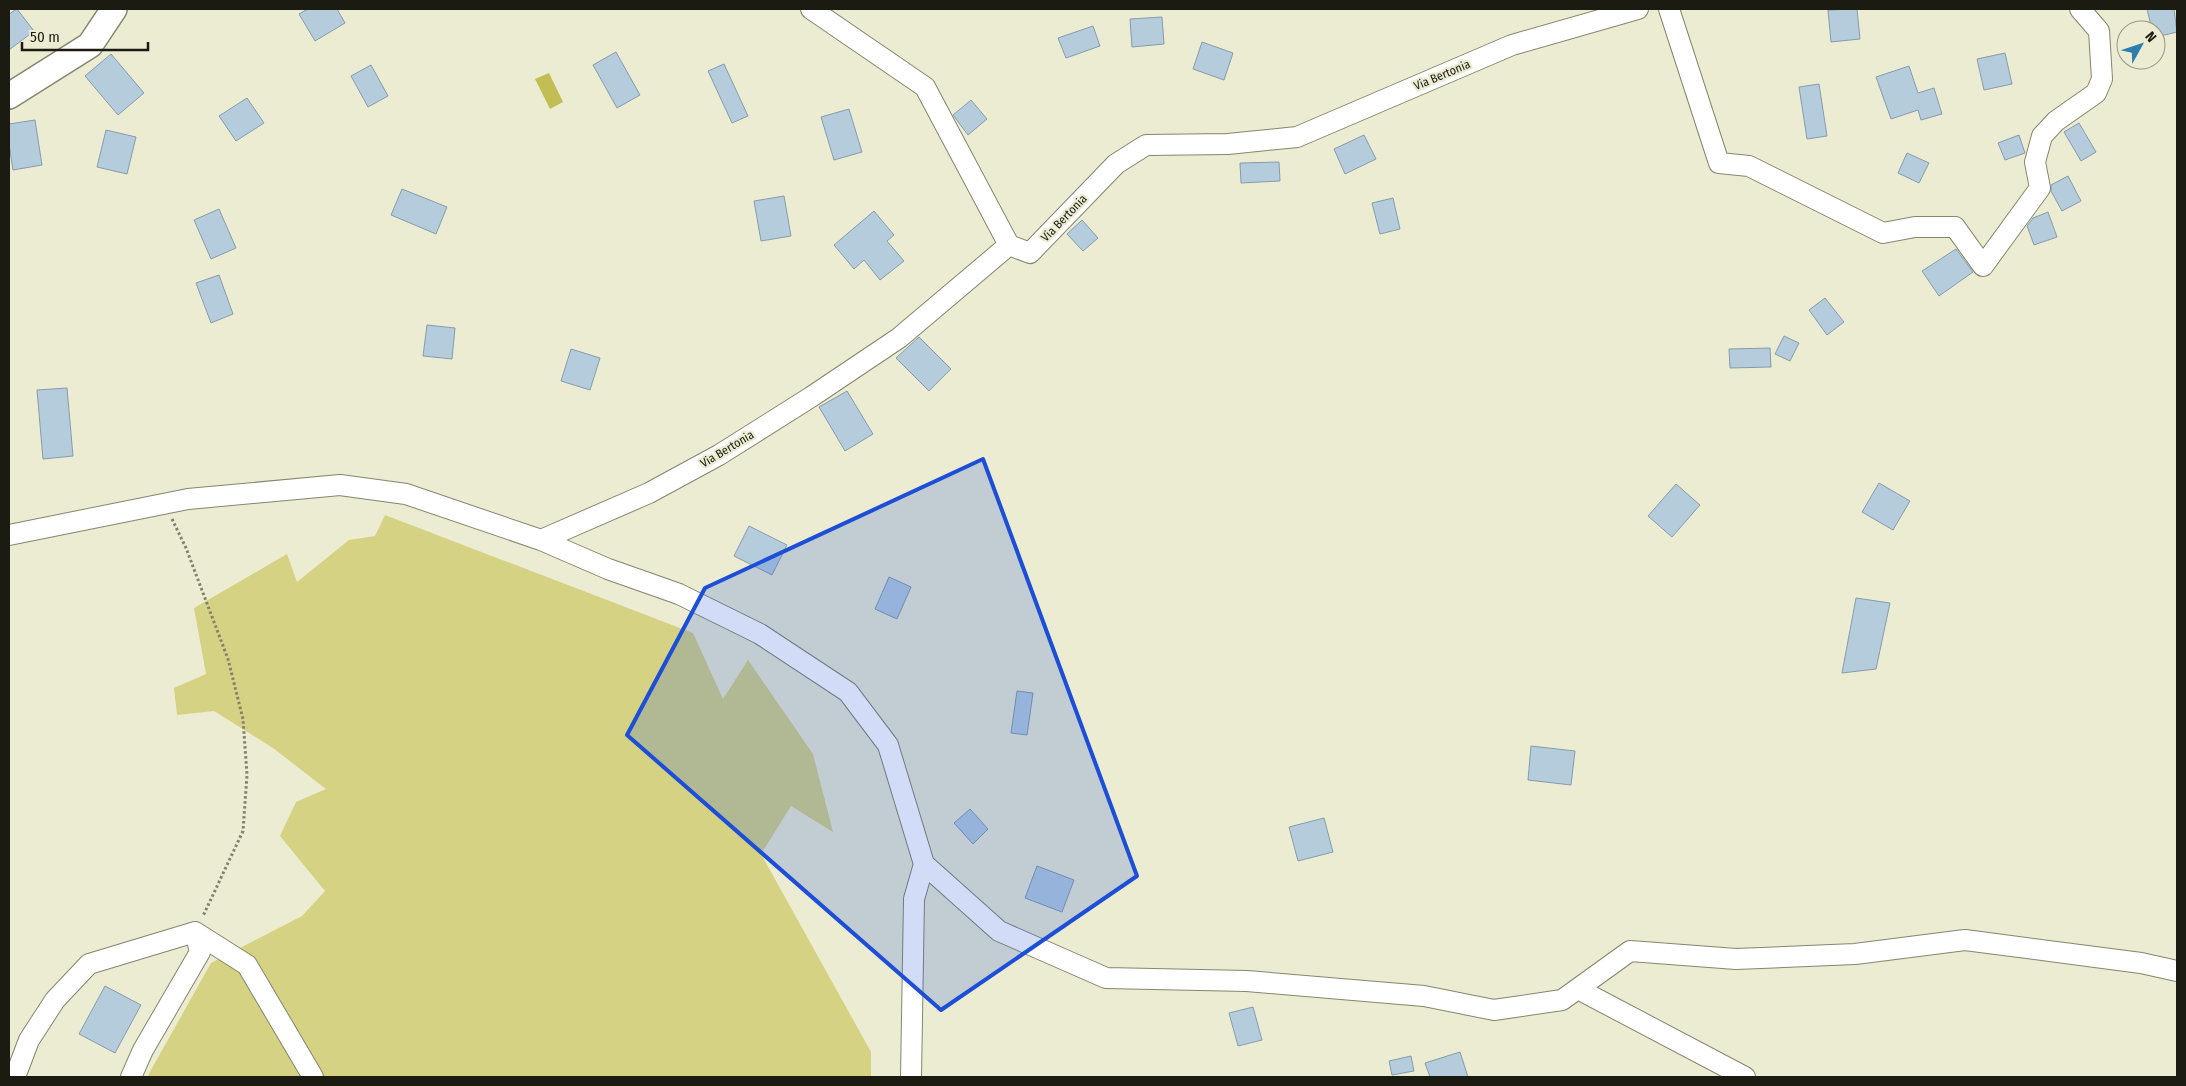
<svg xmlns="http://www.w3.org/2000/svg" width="2186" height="1086" viewBox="0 0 2186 1086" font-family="'Fira Sans Condensed',sans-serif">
<rect width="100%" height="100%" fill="#ececd2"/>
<path fill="#d5d284" d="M 385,515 L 693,633 L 723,699 L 748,660 L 813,754 L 833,832 L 791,806 L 761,854 L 871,1052 L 871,1077 L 147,1077 L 211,963 L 302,916 L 325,891 L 280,836 L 296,802 L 326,789 L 273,748 L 214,711 L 177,715 L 174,688 L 206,674 L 194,608 L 287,554 L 297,582 L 349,540 L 375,536 Z"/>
<path fill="#c2bd55" d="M 549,73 L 563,102 L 550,109 L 535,79 Z"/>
<path fill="#b5ccdd" stroke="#869cac" d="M 17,9 L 34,31 L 9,50 L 9,14 Z
M 308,9 L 337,9 L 345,23 L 315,41 L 299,14 Z
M 1857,9 L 1860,39 L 1831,42 L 1828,10 Z
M 2147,9 L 2174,9 L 2177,32 L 2156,37 L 2156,30 L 2152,30 Z
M 1162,17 L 1164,44 L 1132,47 L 1130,19 Z
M 1093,26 L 1100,46 L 1066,58 L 1058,38 Z
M 1202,42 L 1233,53 L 1224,80 L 1193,69 Z
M 616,52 L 640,95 L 617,108 L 593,65 Z
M 2005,53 L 2012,84 L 1984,90 L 1977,59 Z
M 111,54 L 144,93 L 118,115 L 85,76 Z
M 724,64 L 748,116 L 732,123 L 708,71 Z
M 371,65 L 388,96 L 368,107 L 351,76 Z
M 1909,66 L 1918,93 L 1934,88 L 1942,114 L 1921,120 L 1918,110 L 1891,119 L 1876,77 Z
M 1819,84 L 1827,136 L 1807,139 L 1799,87 Z
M 247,98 L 264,123 L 236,141 L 219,116 Z
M 971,100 L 987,119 L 968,135 L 953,115 Z
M 849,109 L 862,152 L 834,160 L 821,117 Z
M 35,120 L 42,165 L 13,170 L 9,144 L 9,124 Z
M 2079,123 L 2096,152 L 2081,161 L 2064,132 Z
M 106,130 L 136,137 L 127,174 L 97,167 Z
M 1364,135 L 1376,159 L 1345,174 L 1334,149 Z
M 2019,135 L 2025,153 L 2005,160 L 1998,143 Z
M 1907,153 L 1929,163 L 1919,183 L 1898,173 Z
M 1279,162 L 1280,181 L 1241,183 L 1240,163 Z
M 2068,176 L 2081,201 L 2062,211 L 2051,191 L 2051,185 Z
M 402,189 L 447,207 L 436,234 L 391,215 Z
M 784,196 L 791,236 L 761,241 L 754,201 Z
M 1393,198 L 1400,229 L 1380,234 L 1372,203 Z
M 219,209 L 236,248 L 211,259 L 194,220 Z
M 874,211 L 894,235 L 887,241 L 904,261 L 880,280 L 864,260 L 854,269 L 834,245 Z
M 2048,212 L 2057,237 L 2034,245 L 2027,226 L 2033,218 Z
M 1082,220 L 1098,238 L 1083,251 L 1067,234 Z
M 1956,249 L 1973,272 L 1939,296 L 1922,271 Z
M 219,275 L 233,314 L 211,323 L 196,283 Z
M 1825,298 L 1844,322 L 1827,335 L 1809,310 Z
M 427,325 L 455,328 L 452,359 L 423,356 Z
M 1784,336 L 1799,343 L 1790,361 L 1775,354 Z
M 919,337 L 951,369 L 929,391 L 896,358 Z
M 1770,348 L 1771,367 L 1730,368 L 1729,349 Z
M 571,349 L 600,358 L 590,390 L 561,381 Z
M 67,388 L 73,456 L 43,459 L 37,390 Z
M 847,391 L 873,434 L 845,451 L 819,407 Z
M 1879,483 L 1910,501 L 1893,530 L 1862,512 Z
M 1676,484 L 1700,505 L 1672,537 L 1648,516 Z
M 749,526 L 787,545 L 772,575 L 734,556 Z
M 889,577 L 911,587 L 897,619 L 875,609 Z
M 1856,598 L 1890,603 L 1876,669 L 1842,673 Z
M 1017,691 L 1033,693 L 1027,735 L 1011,733 Z
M 1531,746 L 1575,751 L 1571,785 L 1528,780 Z
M 970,809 L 988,829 L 973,844 L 954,823 Z
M 1324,818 L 1333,852 L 1298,861 L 1289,827 Z
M 1037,866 L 1074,880 L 1062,912 L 1025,898 Z
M 105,986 L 141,1005 L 115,1053 L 79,1034 Z
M 1253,1007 L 1262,1040 L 1238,1046 L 1229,1013 Z
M 1460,1052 L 1468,1077 L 1430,1077 L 1425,1063 Z
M 1411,1056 L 1414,1071 L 1392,1075 L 1389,1061 Z"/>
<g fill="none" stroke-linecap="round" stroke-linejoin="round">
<defs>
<path id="minor" d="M 811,9 L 925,87 L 1009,245
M 1669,9 L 1719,163 L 1749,166 L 1883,233 L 1915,227 L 1955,227 L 1983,266 L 2040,188 L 2035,162 L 2042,136 L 2056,121 L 2096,93 L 2102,79 L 2099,31 L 2080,9
M 9,535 L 188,499 L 340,485 L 406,494 L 541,540 L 608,569 L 679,594 L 760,634 L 848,692 L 888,745 L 924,864 L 914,899 L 911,1077
M 541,540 L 649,493 L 719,455 L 811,397 L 899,338 L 1009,245 L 1030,253 L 1116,164 L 1146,145 L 1228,144 L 1297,137 L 1512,45 L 1638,9
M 924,864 L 999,931 L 1106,978 L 1247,981 L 1424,996 L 1494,1010 L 1562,1000 L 1630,951 L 1736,959 L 1855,954 L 1965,940 L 2141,963 L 2177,971
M 195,932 L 247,965 L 313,1077
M 1578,989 L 1745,1077
M 15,1077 L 29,1040 L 55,1000 L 89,964 L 195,932 L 200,952 L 143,1050 L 131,1077"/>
<path id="tertiary" d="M 9,96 L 90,45 L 114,9"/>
</defs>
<use href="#minor" stroke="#86856e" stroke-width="22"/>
<use href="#tertiary" stroke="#86856e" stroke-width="28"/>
<path stroke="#828170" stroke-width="3" stroke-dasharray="2.5 2.5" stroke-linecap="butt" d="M 172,519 L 186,548 L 228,659 L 243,719 L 247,775 L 243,831 L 203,916"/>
<use href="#minor" stroke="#fff" stroke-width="20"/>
<use href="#tertiary" stroke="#fff" stroke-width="25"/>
</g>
<path fill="#1d4ed8" fill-opacity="0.2" stroke="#1d4ed8" stroke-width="4" stroke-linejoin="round" d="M 983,459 L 1137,876 L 941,1010 L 627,735 L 705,588 Z"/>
<g text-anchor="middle" stroke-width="4.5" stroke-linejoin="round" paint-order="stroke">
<g font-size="12" fill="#1c1b12" stroke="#ececd2">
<text transform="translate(1442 75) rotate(-23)" y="4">Via Bertonia</text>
<text transform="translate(1064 218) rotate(-46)" y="4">Via Bertonia</text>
<text transform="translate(727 449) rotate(-31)" y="4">Via Bertonia</text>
</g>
</g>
<rect width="2186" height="1086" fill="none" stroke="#1c1b12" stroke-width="20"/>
<g transform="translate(2141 45) rotate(50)"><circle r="24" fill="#ececd2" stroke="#999885"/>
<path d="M0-4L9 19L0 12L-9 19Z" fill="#2b7eaf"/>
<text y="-8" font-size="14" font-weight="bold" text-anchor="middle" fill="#1c1b12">N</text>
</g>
<path d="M22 42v8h126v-8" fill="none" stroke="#1c1b12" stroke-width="2.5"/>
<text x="30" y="42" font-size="15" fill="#1c1b12" stroke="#ececd2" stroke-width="4" paint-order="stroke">50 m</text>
</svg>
